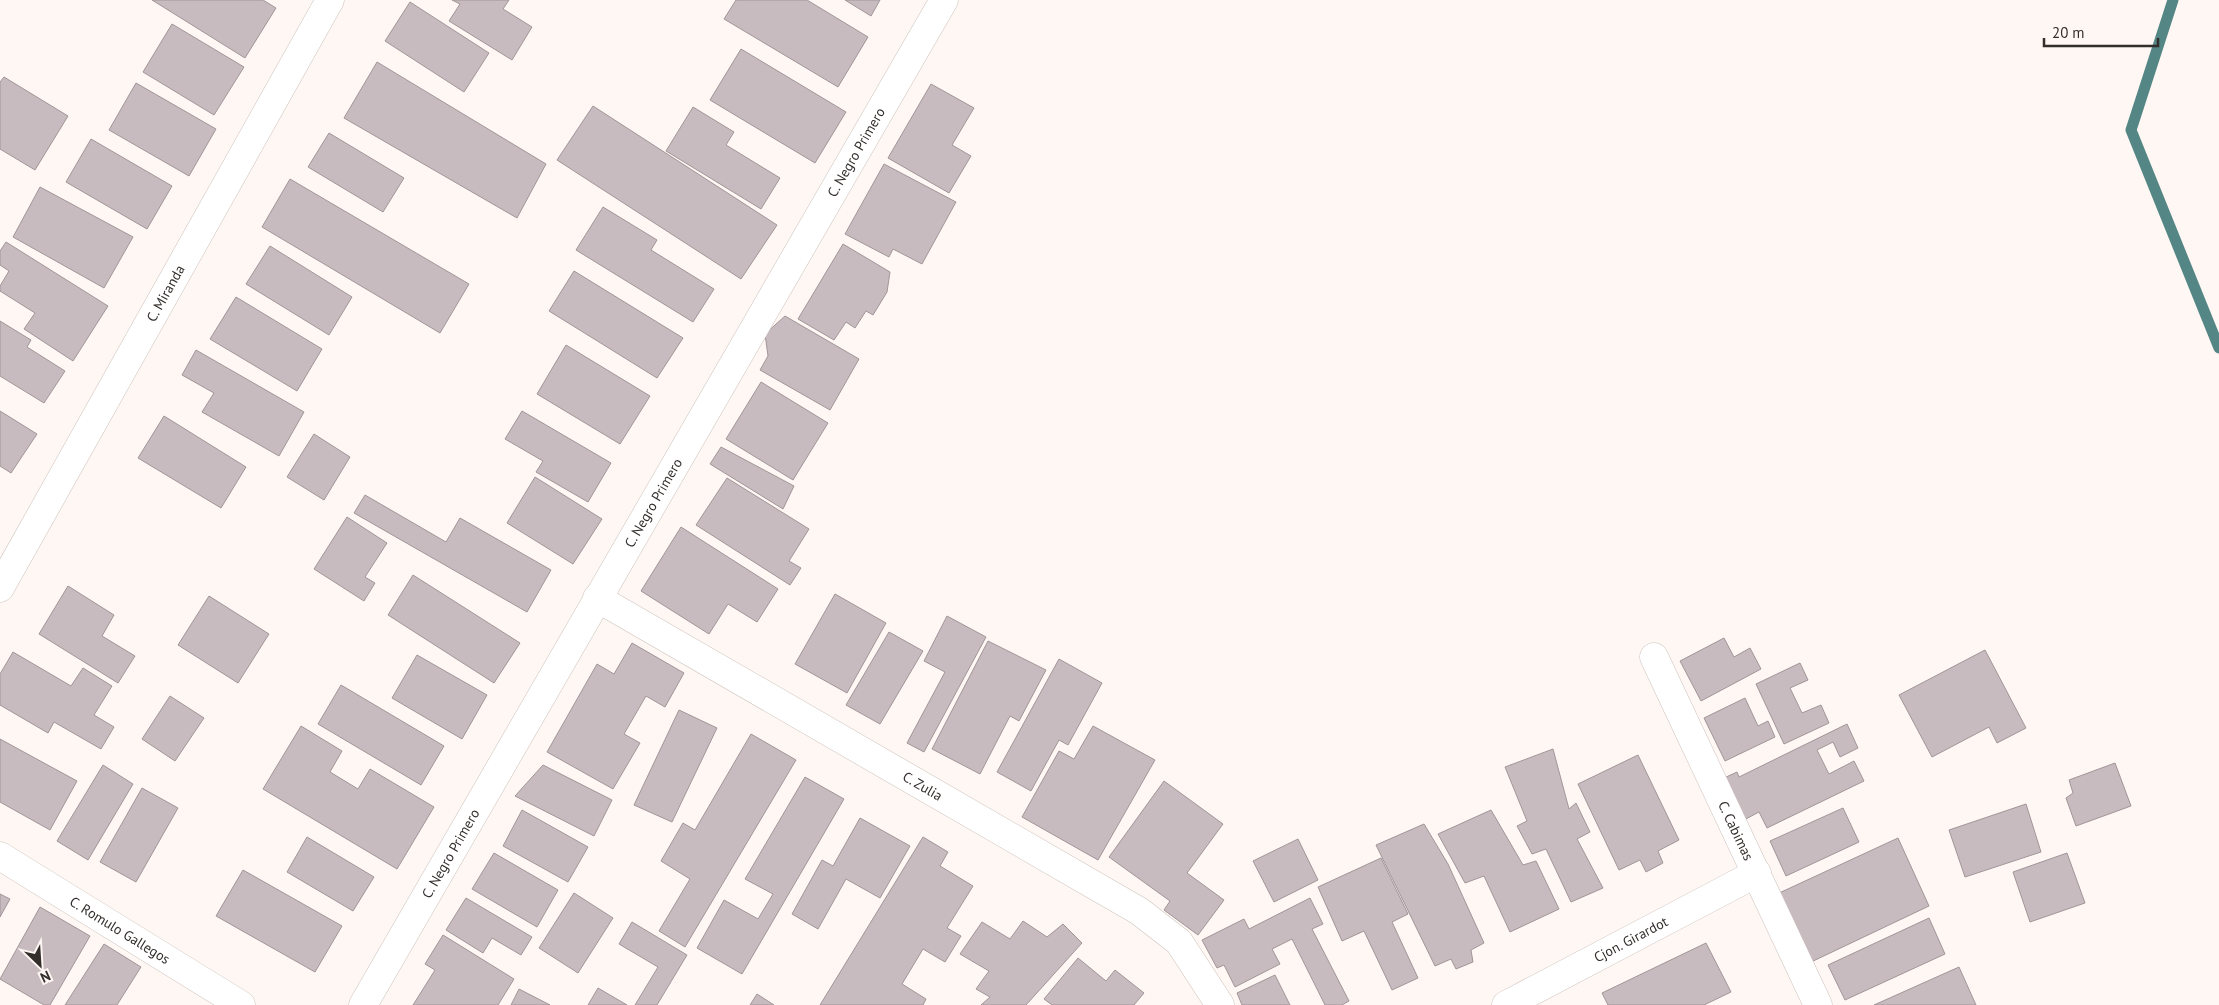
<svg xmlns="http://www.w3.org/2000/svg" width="2219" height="1005" viewBox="0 0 2219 1005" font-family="'PT Sans',sans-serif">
<rect width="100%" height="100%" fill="#fef7f3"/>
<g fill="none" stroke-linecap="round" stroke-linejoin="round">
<path stroke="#548685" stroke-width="11" d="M 2173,0 L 2131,130 L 2219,348"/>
</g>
<path fill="#c8bbbf" stroke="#a29599" d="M 152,0 L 263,0 L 276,8 L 245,58 Z
M 452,0 L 509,0 L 503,9 L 532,27 L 512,60 L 449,21 L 460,4 Z
M 736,0 L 807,0 L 868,37 L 838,87 L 724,19 Z
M 845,0 L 880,0 L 871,16 Z
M 410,2 L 489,53 L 464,92 L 385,41 Z
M 172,24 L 244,67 L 214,115 L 143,72 Z
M 741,49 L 846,112 L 815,163 L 710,100 Z
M 377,62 L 546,164 L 517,218 L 344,118 Z
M 4,77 L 68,116 L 35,170 L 0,149 L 0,82 Z
M 136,83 L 216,129 L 189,176 L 109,130 Z
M 931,84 L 974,108 L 952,145 L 971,156 L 949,193 L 888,158 Z
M 593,106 L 777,225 L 741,279 L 557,160 Z
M 693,107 L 734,132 L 726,145 L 780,178 L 761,209 L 666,151 Z
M 329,133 L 404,178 L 383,212 L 308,167 Z
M 91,139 L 172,186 L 147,229 L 66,182 Z
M 884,164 L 956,202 L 922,264 L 893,249 L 889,257 L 845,234 Z
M 290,179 L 469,284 L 440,333 L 262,227 Z
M 40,187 L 133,237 L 104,288 L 13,237 Z
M 603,207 L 657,240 L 651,250 L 714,289 L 693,322 L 576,250 Z
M 6,242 L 108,306 L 73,361 L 24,329 L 35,313 L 0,291 L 0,286 L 9,271 L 0,265 L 0,251 Z
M 843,244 L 890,272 L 887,292 L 873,315 L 866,311 L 855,328 L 846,322 L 834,340 L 798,319 Z
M 270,246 L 352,297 L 329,335 L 246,284 Z
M 574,271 L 683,338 L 657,378 L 549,311 Z
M 236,297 L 322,349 L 297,391 L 210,339 Z
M 785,316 L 859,359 L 830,410 L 760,370 L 768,356 L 765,334 Z
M 0,321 L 31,340 L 27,347 L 65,371 L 44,403 L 0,376 Z
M 566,345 L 650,396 L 620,444 L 537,394 Z
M 196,350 L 304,412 L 279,456 L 202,412 L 214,393 L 182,375 Z
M 761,382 L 828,423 L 793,480 L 726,439 Z
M 0,411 L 37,434 L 11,473 L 0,466 Z
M 522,411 L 611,463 L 588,502 L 536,472 L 543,461 L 505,439 Z
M 164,416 L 246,467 L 221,508 L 138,458 Z
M 314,434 L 350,457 L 324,500 L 287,477 Z
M 721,447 L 794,486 L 783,509 L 710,464 Z
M 535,477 L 602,519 L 573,564 L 507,523 Z
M 727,478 L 809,529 L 789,561 L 801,568 L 790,585 L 696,525 Z
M 365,495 L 446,542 L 460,518 L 551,570 L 527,612 L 354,513 Z
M 347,517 L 387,543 L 365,577 L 375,583 L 364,601 L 314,569 Z
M 681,527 L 778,589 L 757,622 L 728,604 L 709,634 L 641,591 Z
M 413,575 L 520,643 L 494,683 L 388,615 Z
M 68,586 L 114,615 L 102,636 L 135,656 L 118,683 L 39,634 Z
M 835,594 L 886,623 L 847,693 L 795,664 Z
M 209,596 L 269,634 L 238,683 L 178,645 Z
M 947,616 L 986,637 L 924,752 L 907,743 L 945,672 L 924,661 Z
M 889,632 L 923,651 L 880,724 L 846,705 Z
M 1724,638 L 1734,657 L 1750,648 L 1761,669 L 1701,701 L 1680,661 Z
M 988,641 L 1046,670 L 1019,721 L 1010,716 L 980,774 L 932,749 Z
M 632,643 L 684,673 L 665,707 L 646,696 L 624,734 L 640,743 L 613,789 L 547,752 L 597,664 L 614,674 Z
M 1985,650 L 2026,728 L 1997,743 L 1989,727 L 1932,757 L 1899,695 Z
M 13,652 L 71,686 L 83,668 L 112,686 L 94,715 L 114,727 L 101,749 L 54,722 L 48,733 L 0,705 L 0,674 Z
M 417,655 L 487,695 L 462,739 L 392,698 Z
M 1059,659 L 1102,683 L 1068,745 L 1059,740 L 1031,791 L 997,772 Z
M 1800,663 L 1808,680 L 1790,688 L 1802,713 L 1821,705 L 1829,723 L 1784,744 L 1756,684 Z
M 341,685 L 444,746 L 421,785 L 318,724 Z
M 170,696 L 204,718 L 175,761 L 142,739 Z
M 1745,698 L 1758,726 L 1768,721 L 1775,737 L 1725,761 L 1704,718 Z
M 679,710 L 717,728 L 672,822 L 634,805 Z
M 1847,724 L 1858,748 L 1840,757 L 1833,742 L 1817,750 L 1829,774 L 1854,761 L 1864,781 L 1767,828 L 1759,812 L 1742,821 L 1722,779 L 1737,772 L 1739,777 Z
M 301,726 L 342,751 L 330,772 L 358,789 L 370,769 L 434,807 L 397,869 L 263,789 Z
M 1093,726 L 1155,760 L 1098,860 L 1022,817 L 1059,751 L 1074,759 Z
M 751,734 L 796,760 L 685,947 L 659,931 L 690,879 L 661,861 L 683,823 L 695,830 Z
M 0,739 L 77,781 L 50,830 L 0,802 Z
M 1553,749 L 1569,809 L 1576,803 L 1590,832 L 1577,839 L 1603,888 L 1571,902 L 1546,849 L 1532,854 L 1517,826 L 1527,821 L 1505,767 Z
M 1638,755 L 1679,840 L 1658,851 L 1663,863 L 1646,872 L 1640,860 L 1619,870 L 1578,784 Z
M 2115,763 L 2131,806 L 2076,826 L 2066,798 L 2073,793 L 2069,780 Z
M 103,765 L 133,784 L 88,860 L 57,841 Z
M 543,765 L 612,800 L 594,836 L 515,796 Z
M 805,777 L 844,799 L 742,974 L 697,948 L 724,900 L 758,919 L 773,894 L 745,879 Z
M 1164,781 L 1223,824 L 1187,873 L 1224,900 L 1198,935 L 1164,910 L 1170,901 L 1109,857 Z
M 142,788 L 178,808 L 136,882 L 100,862 Z
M 2026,804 L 2041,852 L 1965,877 L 1949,830 Z
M 1843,808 L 1859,842 L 1786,876 L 1770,841 Z
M 522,810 L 588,847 L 568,882 L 503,846 Z
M 1491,810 L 1523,865 L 1536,861 L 1559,909 L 1510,932 L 1484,876 L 1465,883 L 1438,834 Z
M 860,818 L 910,846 L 880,898 L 846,879 L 818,929 L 792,914 L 822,860 L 833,866 Z
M 1424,824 L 1448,864 L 1484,943 L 1471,950 L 1473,962 L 1456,969 L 1451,959 L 1435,966 L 1376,845 Z
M 307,837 L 374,877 L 353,911 L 287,872 Z
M 923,837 L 948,852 L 940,866 L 973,886 L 947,928 L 961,936 L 945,962 L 923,949 L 902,984 L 926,999 L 923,1005 L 820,1005 Z
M 1898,838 L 1929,906 L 1809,963 L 1777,894 Z
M 1298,839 L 1318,880 L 1274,902 L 1253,861 Z
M 494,853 L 558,890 L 537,927 L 472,889 Z
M 2067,853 L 2085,903 L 2030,922 L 2013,872 Z
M 1381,858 L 1408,914 L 1392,922 L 1418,978 L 1392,990 L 1364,931 L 1342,941 L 1318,887 Z
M 243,870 L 342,926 L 315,972 L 216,916 Z
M 574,893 L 613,918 L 578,973 L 539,948 Z
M 0,894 L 10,899 L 0,917 Z
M 466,898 L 532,937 L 521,955 L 492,938 L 483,953 L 446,930 Z
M 1310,898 L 1323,924 L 1312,929 L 1349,1001 L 1342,1005 L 1325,1005 L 1292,939 L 1272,949 L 1280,964 L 1235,987 L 1224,965 L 1217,968 L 1202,940 L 1244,919 L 1249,929 Z
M 40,907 L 90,936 L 50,1005 L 44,1005 L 0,979 Z
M 1929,918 L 1945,954 L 1845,1000 L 1828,965 Z
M 1023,921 L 1047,937 L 1063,924 L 1082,943 L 1026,1005 L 981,1005 L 990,997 L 976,989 L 989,971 L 960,954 L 982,922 L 1010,939 Z
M 632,922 L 687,955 L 657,1005 L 635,1005 L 658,967 L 619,944 Z
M 443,935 L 514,979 L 498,1005 L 413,1005 L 435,970 L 425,964 Z
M 1706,943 L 1731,992 L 1704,1005 L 1608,1005 L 1602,993 Z
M 104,944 L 141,967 L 117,1005 L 65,1005 Z
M 1078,958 L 1106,981 L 1115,970 L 1144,993 L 1134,1005 L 1052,1005 L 1044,999 Z
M 1959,967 L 1976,1005 L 1874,1005 Z
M 1275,975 L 1290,1005 L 1242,1005 L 1237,993 Z
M 598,988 L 627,1005 L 588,1005 Z
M 519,989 L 550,1005 L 511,1005 Z
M 757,994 L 774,1005 L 750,1005 Z"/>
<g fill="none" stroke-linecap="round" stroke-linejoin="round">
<defs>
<g id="street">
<path id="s1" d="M 0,588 L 330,0"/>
<path id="s2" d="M 597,598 L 1139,911 L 1179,942 L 1220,1005"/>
<path id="s3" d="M 1654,657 L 1818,1005"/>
<path id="s4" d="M 0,856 L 241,1005"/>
<path id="s5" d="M 363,1005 L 944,0"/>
<path id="s6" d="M 1506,1005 L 1757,873"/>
</g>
</defs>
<use href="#street" stroke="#cec3bd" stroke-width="29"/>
<use href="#street" stroke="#fff" stroke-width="28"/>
</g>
<g text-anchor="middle" stroke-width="4" stroke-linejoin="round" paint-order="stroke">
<g font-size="14" fill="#332e2c" stroke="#fef7f3">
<text dy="5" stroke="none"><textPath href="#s5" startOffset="985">C. Negro Primero</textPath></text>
<text dy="5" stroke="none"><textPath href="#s1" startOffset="338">C. Miranda</textPath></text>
<text dy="5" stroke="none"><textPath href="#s5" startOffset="580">C. Negro Primero</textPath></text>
<text dy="5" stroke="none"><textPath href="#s2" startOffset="376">C. Zulia</textPath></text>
<text dy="5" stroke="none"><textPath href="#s3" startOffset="192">C. Cabimas</textPath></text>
<text dy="5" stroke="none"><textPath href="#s5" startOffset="175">C. Negro Primero</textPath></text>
<text dy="5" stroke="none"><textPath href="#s4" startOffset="141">C. Romulo Gallegos</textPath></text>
<text dy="5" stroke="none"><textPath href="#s6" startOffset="141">Cjon. Girardot</textPath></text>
</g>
</g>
<g transform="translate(40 965) rotate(155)" stroke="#fef7f3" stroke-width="4" paint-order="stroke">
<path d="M0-4L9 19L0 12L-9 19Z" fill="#332e2c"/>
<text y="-8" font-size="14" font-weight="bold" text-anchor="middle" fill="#332e2c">N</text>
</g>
<path d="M2044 38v8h114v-8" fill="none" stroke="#332e2c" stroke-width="2.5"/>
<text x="2052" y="38" font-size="15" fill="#332e2c" stroke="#fef7f3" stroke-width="4" paint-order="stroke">20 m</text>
</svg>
